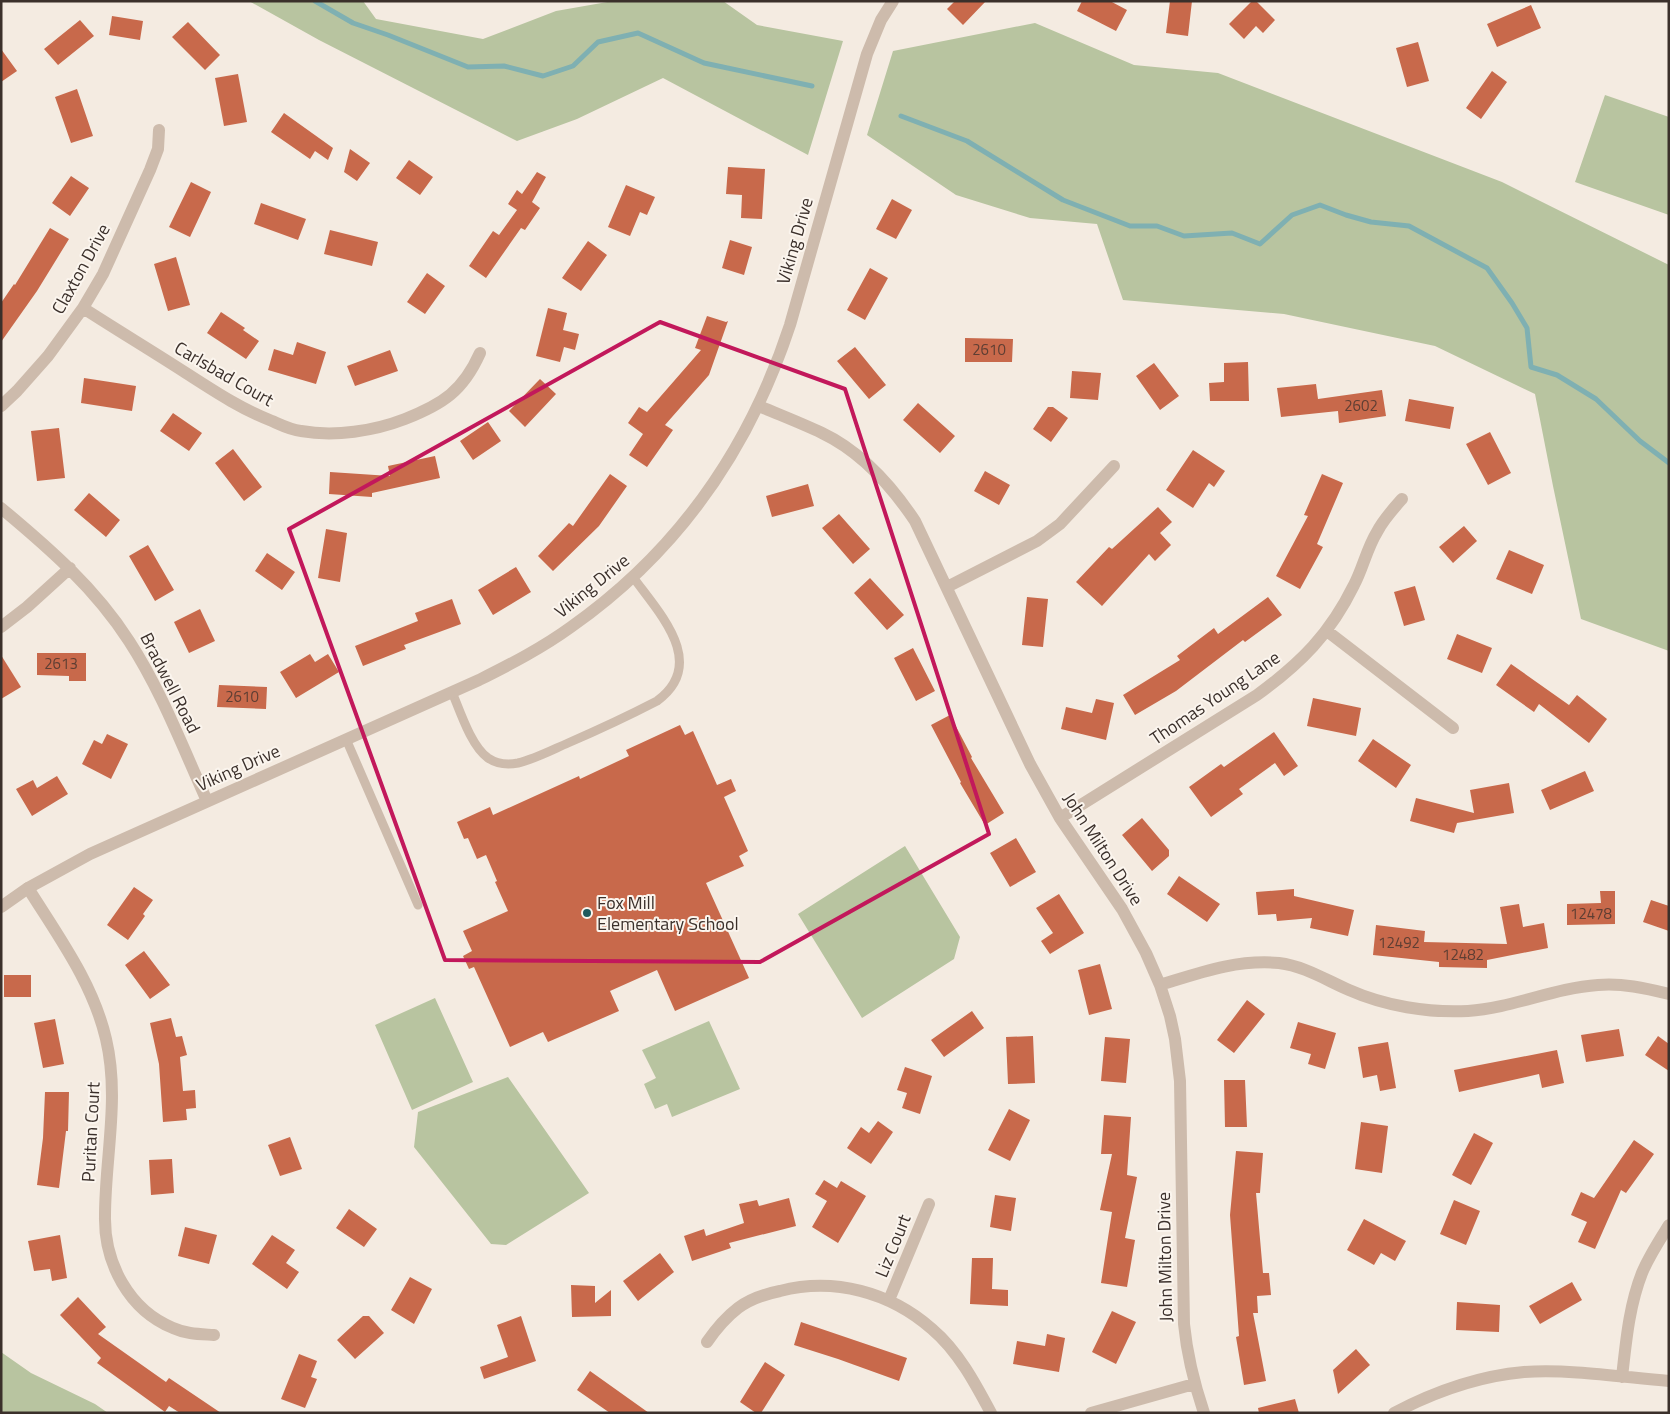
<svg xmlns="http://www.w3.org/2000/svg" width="1670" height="1414" viewBox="0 0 1670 1414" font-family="'Titillium Web',sans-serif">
<rect width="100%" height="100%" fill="#f4ebe1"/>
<path fill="#b8c4a0" d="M 249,1 L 363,1 L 376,19 L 483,39 L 556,11 L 613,1 L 723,1 L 757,25 L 843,41 L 808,155 L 663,78 L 577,119 L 517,141 L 319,40 Z
M 1035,23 L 1134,65 L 1218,73 L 1502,182 L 1669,265 L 1669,651 L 1581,619 L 1553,486 L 1535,394 L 1435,346 L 1284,314 L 1123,300 L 1097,224 L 1030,218 L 956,195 L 867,135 L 893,51 Z
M 1605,95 L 1669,117 L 1669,215 L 1575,182 Z
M 905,846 L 960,937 L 954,959 L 862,1018 L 798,914 Z
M 435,998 L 473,1082 L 412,1110 L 375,1025 Z
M 709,1021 L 740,1089 L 672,1117 L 667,1104 L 655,1109 L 644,1084 L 656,1078 L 642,1050 Z
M 508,1077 L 589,1193 L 506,1245 L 491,1244 L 414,1147 L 418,1112 Z
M 1,1352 L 31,1373 L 95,1404 L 108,1413 L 1,1413 Z"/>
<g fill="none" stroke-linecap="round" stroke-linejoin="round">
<path stroke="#7fb0b2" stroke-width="5" d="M 315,1 L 353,23 L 388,35 L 468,67 L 504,66 L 543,76 L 573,66 L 598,42 L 638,33 L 704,63 L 812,86
M 901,116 L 967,141 L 1063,200 L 1130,226 L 1157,226 L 1184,236 L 1232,233 L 1260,244 L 1292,215 L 1320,205 L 1346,215 L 1371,222 L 1409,226 L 1487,268 L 1512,303 L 1527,328 L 1531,367 L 1557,375 L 1596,399 L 1640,441 L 1669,463"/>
</g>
<path fill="#c8694b" d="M 955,1 L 986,1 L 963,25 L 947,9 Z
M 1082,1 L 1110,1 L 1127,10 L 1116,31 L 1077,11 Z
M 1170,1 L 1192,1 L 1188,36 L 1166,33 Z
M 1252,1 L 1256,1 L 1275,20 L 1263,33 L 1256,26 L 1244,39 L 1229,24 Z
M 1531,5 L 1541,28 L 1497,47 L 1487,24 Z
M 112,16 L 143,21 L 140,40 L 109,35 Z
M 80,20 L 94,36 L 58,65 L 44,49 Z
M 188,22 L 220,55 L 205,70 L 172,37 Z
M 1418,42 L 1429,81 L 1407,87 L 1396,48 Z
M 1,49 L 17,71 L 1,82 Z
M 1492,71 L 1507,82 L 1481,119 L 1466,108 Z
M 238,74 L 247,122 L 224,126 L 215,78 Z
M 77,89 L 93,136 L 71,143 L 55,97 Z
M 284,113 L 333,148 L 328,160 L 315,151 L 310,159 L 271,132 Z
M 350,149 L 370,163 L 357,181 L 344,172 Z
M 409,160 L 433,177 L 420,195 L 396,178 Z
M 728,167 L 765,169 L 762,219 L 741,218 L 742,195 L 726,194 Z
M 537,172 L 546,177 L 532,202 L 540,208 L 525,230 L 521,228 L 486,278 L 469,266 L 493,231 L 499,235 L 517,210 L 508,204 L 517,190 L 522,194 Z
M 71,176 L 89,188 L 70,216 L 52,203 Z
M 191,182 L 211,192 L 190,237 L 169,227 Z
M 626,185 L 655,197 L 647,215 L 640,212 L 630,236 L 608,227 Z
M 892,199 L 912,210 L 896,239 L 876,229 Z
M 261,203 L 306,219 L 298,240 L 254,224 Z
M 50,228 L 69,239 L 37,291 L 1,342 L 1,303 L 14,284 L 15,285 Z
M 330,230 L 378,242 L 372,266 L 324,254 Z
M 730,240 L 752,247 L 744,275 L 722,268 Z
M 588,241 L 607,255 L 581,291 L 562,278 Z
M 176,257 L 190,305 L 168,311 L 154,264 Z
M 870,268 L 888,278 L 865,320 L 847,310 Z
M 427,273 L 445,286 L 425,314 L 407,302 Z
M 548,308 L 567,313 L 563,330 L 579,334 L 575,350 L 564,347 L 560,362 L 536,356 Z
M 221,312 L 245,328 L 243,330 L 259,341 L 246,359 L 207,333 Z
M 707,316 L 726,322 L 728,321 L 709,375 L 665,425 L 673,430 L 647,467 L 629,455 L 643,434 L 628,423 L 639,407 L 647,412 L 701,350 L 695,348 Z
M 965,338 L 1013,339 L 1012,362 L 965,362 Z
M 297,342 L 326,352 L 316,384 L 268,370 L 274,349 L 293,355 Z
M 855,347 L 886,385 L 869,399 L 837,361 Z
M 390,350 L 398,371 L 355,386 L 347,366 Z
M 1248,362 L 1249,401 L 1210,401 L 1209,383 L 1224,382 L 1224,363 Z
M 1154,363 L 1179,396 L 1160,410 L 1136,376 Z
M 1072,371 L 1101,373 L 1098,400 L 1070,398 Z
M 84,378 L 136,386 L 132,411 L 81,403 Z
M 540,379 L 556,394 L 525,427 L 509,411 Z
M 1316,384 L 1318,399 L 1382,390 L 1386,416 L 1339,423 L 1338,411 L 1281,417 L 1277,388 Z
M 1409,399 L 1454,407 L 1450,429 L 1405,421 Z
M 918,403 L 955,436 L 940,453 L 903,420 Z
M 1048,407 L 1053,407 L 1068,418 L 1051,442 L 1033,429 Z
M 173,413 L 202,433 L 189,451 L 160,431 Z
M 488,422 L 501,441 L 473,460 L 460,441 Z
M 59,428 L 65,478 L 37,481 L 31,431 Z
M 1490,432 L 1511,473 L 1488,485 L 1466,444 Z
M 233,449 L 262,487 L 244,501 L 215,463 Z
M 1193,450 L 1225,471 L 1214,487 L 1209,483 L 1193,508 L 1166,490 Z
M 435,456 L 440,478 L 372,493 L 372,497 L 329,494 L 330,472 L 390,476 L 388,466 Z
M 985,471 L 1010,485 L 999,505 L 974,491 Z
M 610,474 L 627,486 L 599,526 L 553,571 L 538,556 L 569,523 L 573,526 Z
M 1322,474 L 1343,483 L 1317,544 L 1323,547 L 1300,589 L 1276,576 L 1308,516 L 1304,515 Z
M 808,484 L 814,506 L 772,517 L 766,496 Z
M 89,493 L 120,520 L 106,537 L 74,510 Z
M 1158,507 L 1172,522 L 1160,533 L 1171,545 L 1155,561 L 1149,554 L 1102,606 L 1076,582 L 1109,547 L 1112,549 Z
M 839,514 L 870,549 L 853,564 L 822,528 Z
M 1464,526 L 1477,541 L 1453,563 L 1439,547 Z
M 326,529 L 347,533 L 340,582 L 318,578 Z
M 148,545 L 174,590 L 155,601 L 129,556 Z
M 1509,550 L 1544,565 L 1532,594 L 1496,579 Z
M 267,553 L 295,572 L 282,590 L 255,571 Z
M 516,567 L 531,592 L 493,615 L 478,590 Z
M 870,578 L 904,615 L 887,630 L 854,593 Z
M 1415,586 L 1425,620 L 1404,626 L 1394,592 Z
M 1027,597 L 1048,599 L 1043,647 L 1022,645 Z
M 1268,597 L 1282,615 L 1245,642 L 1243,640 L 1176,691 L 1135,715 L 1123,695 L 1180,660 L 1177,656 L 1214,628 L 1218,634 Z
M 452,599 L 461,624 L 404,645 L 406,649 L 363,666 L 355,646 L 418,621 L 415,613 Z
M 200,609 L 215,641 L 189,653 L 174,622 Z
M 1457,634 L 1492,648 L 1482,673 L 1447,659 Z
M 913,648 L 935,691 L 916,701 L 894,658 Z
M 37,653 L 86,653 L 86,681 L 69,681 L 69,676 L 37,675 Z
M 310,654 L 315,662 L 328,654 L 339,672 L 296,698 L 280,672 Z
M 1,655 L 21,687 L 1,699 Z
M 1511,664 L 1569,705 L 1577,695 L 1607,719 L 1589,743 L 1539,704 L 1534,712 L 1496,685 Z
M 219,685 L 267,687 L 266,709 L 217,707 Z
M 1313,698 L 1361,708 L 1356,736 L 1307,726 Z
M 1096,699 L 1114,703 L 1106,740 L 1061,729 L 1066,707 L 1092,713 Z
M 950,715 L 972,757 L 971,758 L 1004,813 L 985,825 L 960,783 L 961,782 L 931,725 Z
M 680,725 L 685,735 L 693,731 L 717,785 L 731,779 L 736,791 L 724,797 L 748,851 L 739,856 L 744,866 L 706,883 L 749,978 L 675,1011 L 657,970 L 610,991 L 619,1011 L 548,1042 L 543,1032 L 510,1047 L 474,967 L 469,969 L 463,956 L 472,951 L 463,931 L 508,911 L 495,882 L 497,881 L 486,855 L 477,859 L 468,838 L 464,839 L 457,822 L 490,807 L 493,815 L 579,776 L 580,779 L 629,756 L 626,750 Z
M 1274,732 L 1298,766 L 1284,776 L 1275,763 L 1239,789 L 1243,794 L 1211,817 L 1189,787 L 1221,764 L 1224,767 Z
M 107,734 L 128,744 L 111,779 L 82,764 L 94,740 L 102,744 Z
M 1373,739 L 1411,765 L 1396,788 L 1358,761 Z
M 1585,771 L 1594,791 L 1550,810 L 1541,790 Z
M 57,776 L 68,794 L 32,816 L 16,789 L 33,780 L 37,788 Z
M 1509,783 L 1514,813 L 1457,823 L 1454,833 L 1410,821 L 1416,798 L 1474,813 L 1470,790 Z
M 1142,818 L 1169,850 L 1169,856 L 1152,871 L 1122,835 Z
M 1016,838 L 1036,872 L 1010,887 L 990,853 Z
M 1179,876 L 1220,904 L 1207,922 L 1167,894 Z
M 134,887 L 153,900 L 143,914 L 145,916 L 128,940 L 107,925 Z
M 1294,889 L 1294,896 L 1354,910 L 1348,936 L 1310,928 L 1312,918 L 1277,921 L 1276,914 L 1258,915 L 1256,892 Z
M 1600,891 L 1615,891 L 1615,924 L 1567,925 L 1567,904 L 1601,903 Z
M 1059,894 L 1084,933 L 1050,954 L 1041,941 L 1053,933 L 1036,908 Z
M 1651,900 L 1669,906 L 1669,931 L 1643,922 Z
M 1519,904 L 1523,927 L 1544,923 L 1548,948 L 1487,960 L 1487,968 L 1439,967 L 1439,962 L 1373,955 L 1376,925 L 1425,931 L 1424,942 L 1507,944 L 1500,907 Z
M 144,951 L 170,985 L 150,999 L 125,965 Z
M 1100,964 L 1112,1009 L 1089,1015 L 1078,970 Z
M 4,975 L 31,975 L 31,997 L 4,997 Z
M 1247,1000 L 1265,1014 L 1234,1053 L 1217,1040 Z
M 972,1011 L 984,1028 L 944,1057 L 931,1040 Z
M 171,1018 L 176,1037 L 182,1036 L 187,1055 L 180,1057 L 183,1091 L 195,1090 L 196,1108 L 186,1109 L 187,1120 L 163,1122 L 159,1064 L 150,1023 Z
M 55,1019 L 64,1064 L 43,1068 L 34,1023 Z
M 1298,1022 L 1336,1033 L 1325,1069 L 1308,1064 L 1311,1054 L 1290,1048 Z
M 1619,1029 L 1624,1056 L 1586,1062 L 1581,1035 Z
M 1033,1036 L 1035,1083 L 1008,1084 L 1006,1037 Z
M 1658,1036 L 1669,1044 L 1669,1071 L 1645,1055 Z
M 1105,1037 L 1130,1039 L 1126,1083 L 1101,1081 Z
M 1388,1042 L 1396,1088 L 1380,1091 L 1377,1075 L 1363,1078 L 1358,1047 Z
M 1557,1050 L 1564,1083 L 1542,1088 L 1539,1074 L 1459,1092 L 1454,1070 Z
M 905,1067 L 932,1076 L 920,1114 L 902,1108 L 907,1093 L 897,1090 Z
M 1224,1080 L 1245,1080 L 1247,1127 L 1225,1127 Z
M 45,1092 L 69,1092 L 68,1131 L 66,1131 L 59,1188 L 37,1185 L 43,1138 Z
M 1009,1109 L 1030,1120 L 1010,1161 L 988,1150 Z
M 1104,1115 L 1131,1117 L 1127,1175 L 1137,1177 L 1125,1238 L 1135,1240 L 1127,1287 L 1101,1283 L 1112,1212 L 1100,1210 L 1112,1154 L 1101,1154 Z
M 878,1121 L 893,1132 L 871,1164 L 847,1148 L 861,1127 L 869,1133 Z
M 1361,1122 L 1388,1126 L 1382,1173 L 1355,1169 Z
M 1474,1133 L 1493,1143 L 1471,1185 L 1452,1175 Z
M 290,1137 L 302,1169 L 280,1176 L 268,1145 Z
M 1634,1140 L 1654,1154 L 1626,1193 L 1621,1190 L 1595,1249 L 1578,1242 L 1587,1222 L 1571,1215 L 1581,1192 L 1594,1198 Z
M 1236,1151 L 1263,1153 L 1260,1193 L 1256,1193 L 1263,1273 L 1269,1273 L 1271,1295 L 1257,1296 L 1258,1313 L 1253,1313 L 1266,1381 L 1244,1385 L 1236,1337 L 1239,1336 L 1230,1215 Z
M 172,1159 L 174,1193 L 151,1195 L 149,1160 Z
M 824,1180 L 837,1188 L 841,1181 L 866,1196 L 838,1243 L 812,1227 L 827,1201 L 815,1194 Z
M 995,1195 L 1016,1198 L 1011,1231 L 990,1227 Z
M 789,1198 L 796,1226 L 729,1243 L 731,1248 L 692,1261 L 684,1236 L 704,1229 L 706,1236 L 744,1223 L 739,1204 L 757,1200 L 759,1206 Z
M 1454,1200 L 1480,1211 L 1466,1245 L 1440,1234 Z
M 349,1209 L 377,1229 L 364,1247 L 336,1228 Z
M 1364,1219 L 1406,1241 L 1395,1261 L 1381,1253 L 1374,1265 L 1347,1250 Z
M 185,1227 L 217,1235 L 209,1264 L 178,1256 Z
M 60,1235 L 67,1278 L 52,1281 L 50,1269 L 34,1271 L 28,1241 Z
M 272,1235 L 295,1250 L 286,1263 L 299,1272 L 287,1289 L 252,1264 Z
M 660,1253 L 674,1272 L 638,1301 L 623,1281 Z
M 972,1258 L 993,1258 L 992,1289 L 1008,1290 L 1008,1306 L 970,1304 Z
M 410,1277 L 432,1289 L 414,1324 L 391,1310 Z
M 1572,1282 L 1582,1300 L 1540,1324 L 1529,1306 Z
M 571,1285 L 595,1286 L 595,1303 L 611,1290 L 611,1316 L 572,1317 Z
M 78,1297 L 106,1327 L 98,1334 L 166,1382 L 169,1378 L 221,1413 L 180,1413 L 169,1406 L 165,1412 L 97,1363 L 101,1358 L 60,1315 Z
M 1457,1302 L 1500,1305 L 1499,1332 L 1456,1330 Z
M 1112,1311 L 1136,1322 L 1116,1364 L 1092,1352 Z
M 363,1316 L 369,1316 L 384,1333 L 355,1359 L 337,1340 Z
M 521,1316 L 536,1361 L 484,1379 L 480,1367 L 508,1357 L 497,1325 Z
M 801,1322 L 907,1358 L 899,1381 L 838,1359 L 794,1345 Z
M 1047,1334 L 1065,1338 L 1059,1372 L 1013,1364 L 1017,1341 L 1045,1346 Z
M 1356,1349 L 1370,1365 L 1338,1394 L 1333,1370 Z
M 299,1354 L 317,1361 L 311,1377 L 317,1379 L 305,1408 L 281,1399 Z
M 765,1362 L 785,1375 L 761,1413 L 756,1413 L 740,1402 Z
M 590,1371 L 649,1413 L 610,1413 L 577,1390 Z
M 1295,1399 L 1299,1413 L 1259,1413 L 1258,1408 Z"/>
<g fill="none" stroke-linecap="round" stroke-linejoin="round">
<path stroke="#cdbbac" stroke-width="9" d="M 452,692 C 460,711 471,746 488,758 C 497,764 508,765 518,763 C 535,759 552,750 568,743 C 598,730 628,716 657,701 C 709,663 658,612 633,577
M 346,739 L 418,905"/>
<path stroke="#cdbbac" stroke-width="12" d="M 83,308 C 117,330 152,351 186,373 C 214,391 241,409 272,421 C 281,425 291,430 301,431 C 335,437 374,431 405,419 C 443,404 463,391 480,353
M 1,406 L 17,391 L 48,356 L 83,308 L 103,274 L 150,170 L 158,149 L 159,130
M 759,406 C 780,415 801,423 822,433 C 862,452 891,485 915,521 L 1030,764 L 1060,818 L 1122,909 L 1146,953 L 1160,985 L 1170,1016 L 1175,1039 L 1180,1081 L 1184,1324 C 1187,1355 1194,1383 1204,1413
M 1,508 C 49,548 95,588 129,641 C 161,690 183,748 207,801
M 947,587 L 1037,541 L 1060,524 L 1114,466
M 1,627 L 27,607 L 70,568
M 1327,631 L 1453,728
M 1060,818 L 1257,695 C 1301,663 1330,634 1354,585 C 1363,568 1367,548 1377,532 C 1383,520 1393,509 1402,499
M 28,888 C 58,936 93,983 106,1039 C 120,1098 105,1157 105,1216 C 104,1263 129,1310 173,1328 C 186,1334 200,1334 214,1335
M 1160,985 C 1199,973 1237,959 1279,963 C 1304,966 1326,980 1349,990 C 1385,1006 1428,1013 1468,1011 C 1512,1008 1554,988 1598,985 C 1622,983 1645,988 1669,994
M 889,1300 L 929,1204
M 707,1342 C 716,1329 725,1318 738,1308 C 750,1299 765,1294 780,1291 C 834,1277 890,1292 932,1329 C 958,1351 975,1383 991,1413
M 1622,1377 C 1626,1342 1629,1306 1642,1273 C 1649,1256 1659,1241 1669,1225
M 1091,1413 L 1194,1384
M 1394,1413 C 1434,1392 1478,1376 1524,1372 C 1572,1369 1621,1377 1669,1381"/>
<path stroke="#cdbbac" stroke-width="12" d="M 1,907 L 28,888 L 90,854 L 479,680 C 511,664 542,648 571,627 C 679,551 749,450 790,325 L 867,54 L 881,20 L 893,1"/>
</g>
<path fill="none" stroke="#c2185b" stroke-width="4" stroke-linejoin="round" d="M 660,322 L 845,389 L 989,834 L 760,962 L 445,960 L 289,529 Z"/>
<circle fill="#1f5a5e" stroke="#fbf5ee" stroke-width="2" cx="587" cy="913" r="5"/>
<g text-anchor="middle" stroke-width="4" stroke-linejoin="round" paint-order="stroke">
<g font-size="15" fill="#5e3e33">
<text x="989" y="355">2610</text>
<text x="1361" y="411">2602</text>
<text x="61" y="669">2613</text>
<text x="242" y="702">2610</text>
<text x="1591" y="919">12478</text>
<text x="1399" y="948">12492</text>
<text x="1463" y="960">12482</text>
</g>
<g font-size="18" fill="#3b302b" stroke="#fbf5ee">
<text transform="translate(795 241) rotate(-74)" y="6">Viking Drive</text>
<text transform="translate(81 269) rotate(-61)" y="6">Claxton Drive</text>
<text transform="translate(224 374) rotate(30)" y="6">Carlsbad Court</text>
<text transform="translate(592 586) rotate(-39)" y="6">Viking Drive</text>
<text transform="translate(170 683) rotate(63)" y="6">Bradwell Road</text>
<text transform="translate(1215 698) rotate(-34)" y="6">Thomas Young Lane</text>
<text transform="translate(238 768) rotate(-24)" y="6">Viking Drive</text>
<text transform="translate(1103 849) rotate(57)" y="6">John Milton Drive</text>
<text transform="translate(91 1132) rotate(-87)" y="6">Puritan Court</text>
<text transform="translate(893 1246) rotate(-68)" y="6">Liz Court</text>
<text transform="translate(1165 1257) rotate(-91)" y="6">John Milton Drive</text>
</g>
<g font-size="18" fill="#3b302b" stroke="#fbf5ee" text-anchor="start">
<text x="597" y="909">Fox Mill<tspan x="597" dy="21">Elementary School</tspan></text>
</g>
</g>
<rect width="1670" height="1414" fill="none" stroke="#3b302b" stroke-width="5"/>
</svg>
